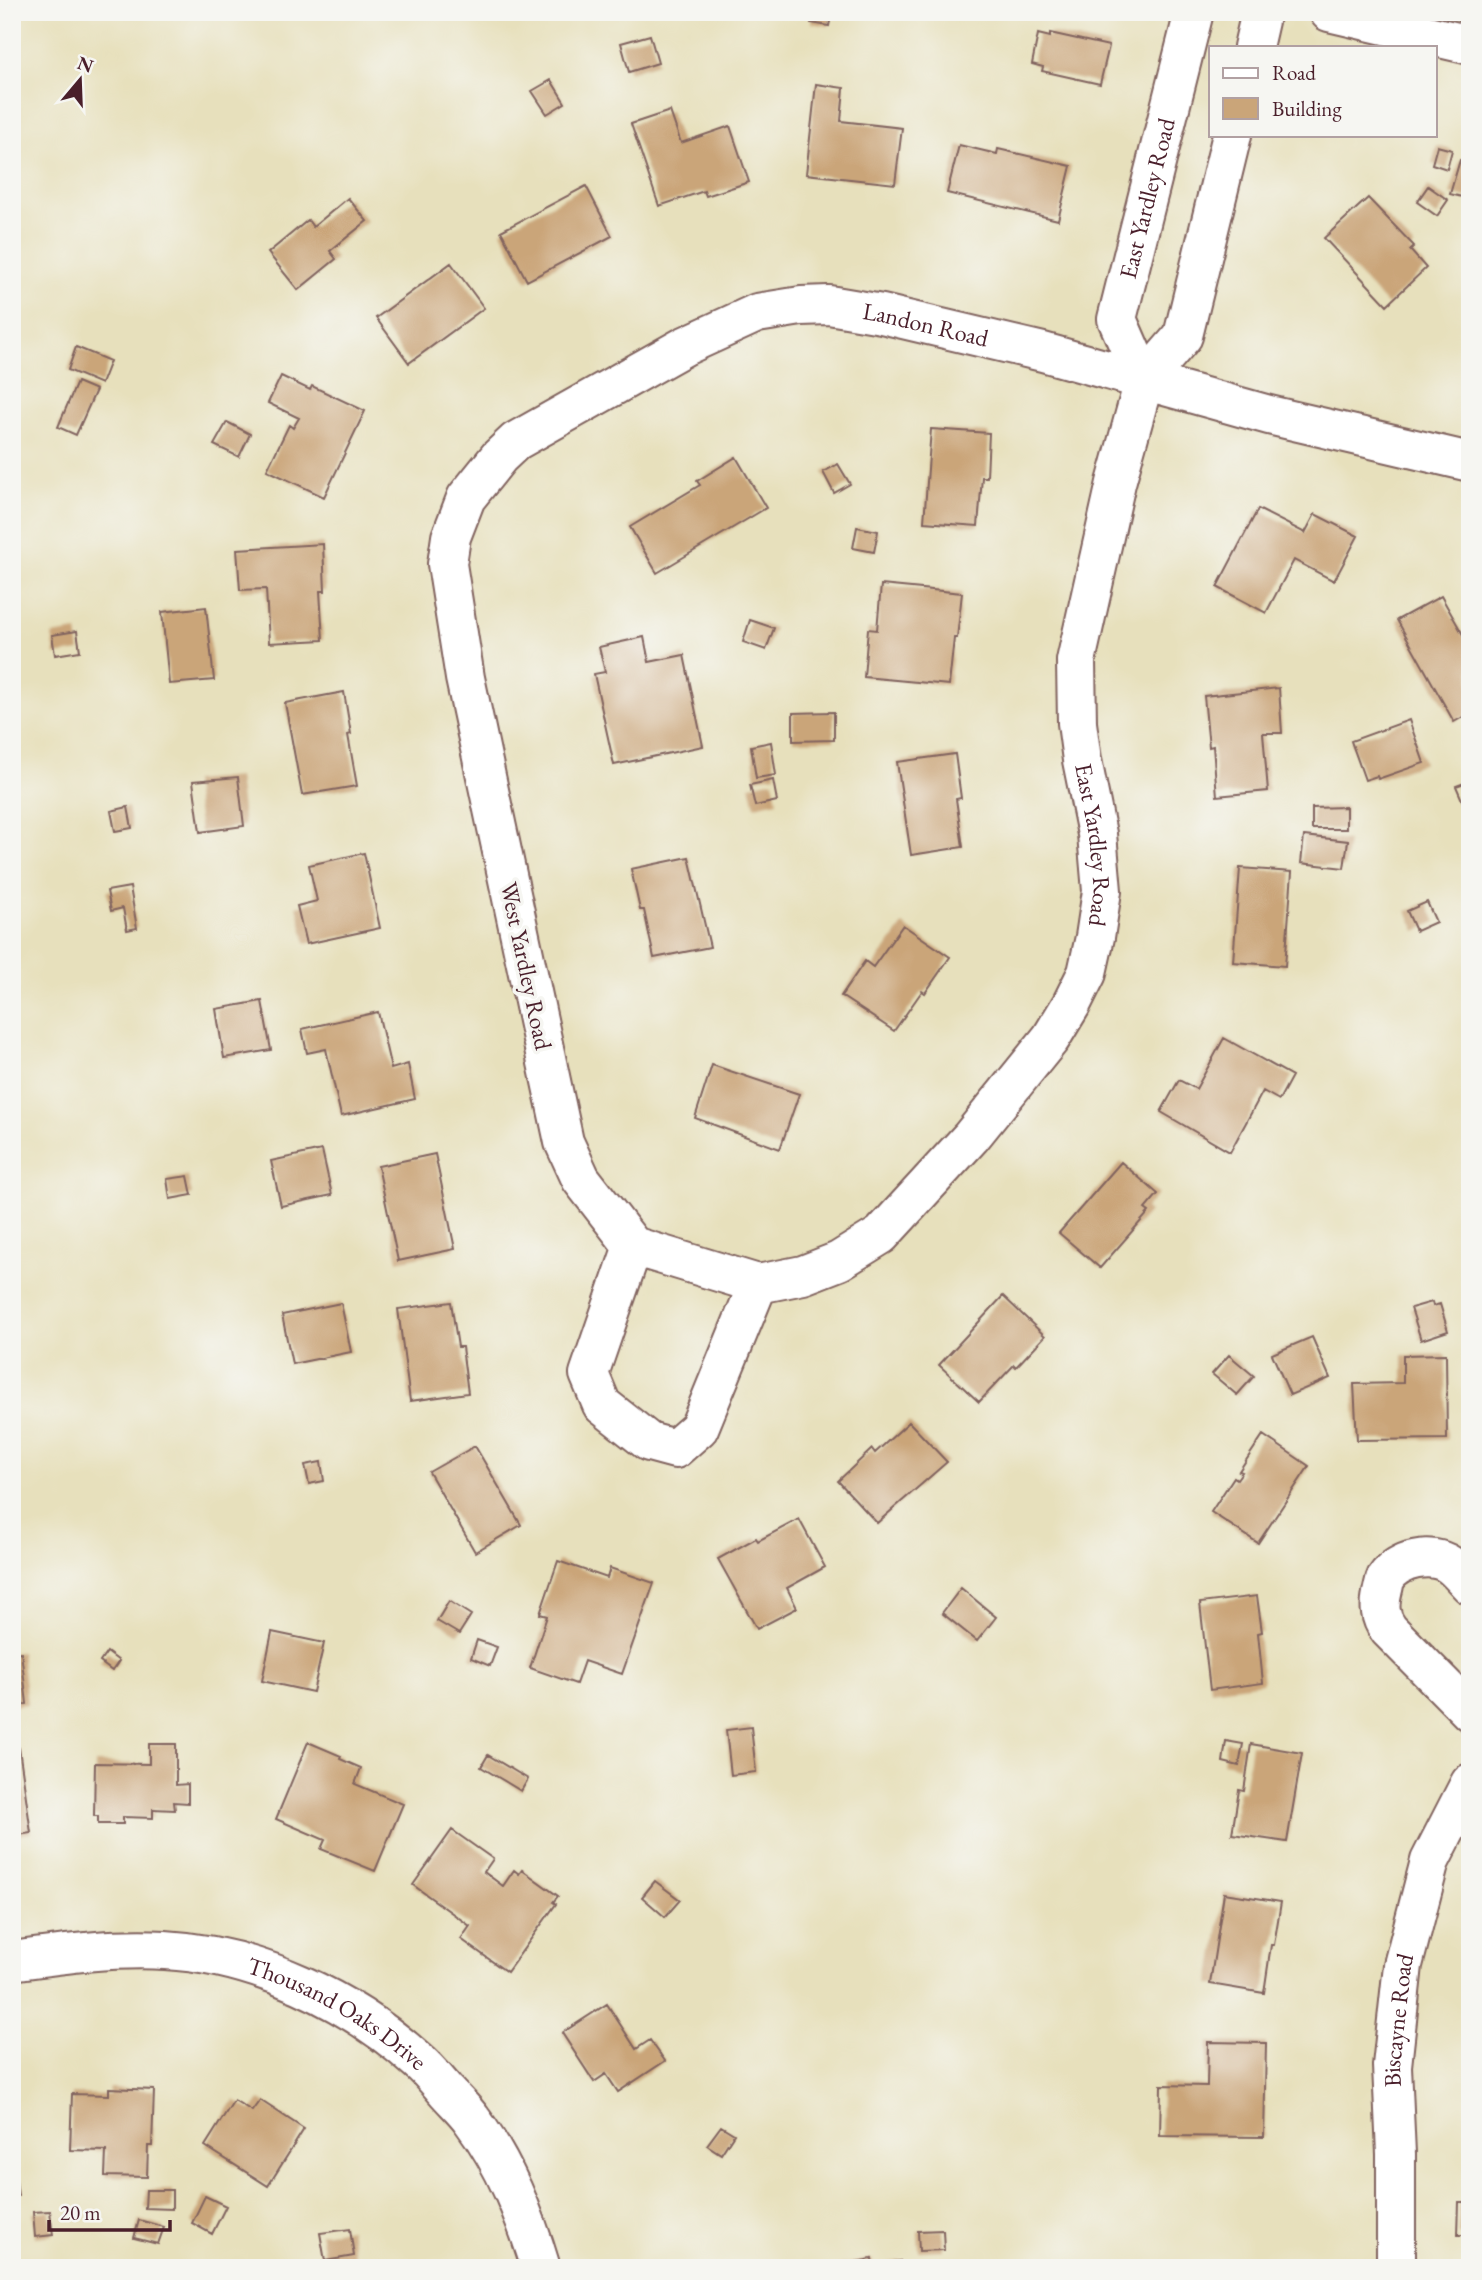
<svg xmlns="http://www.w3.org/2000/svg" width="1482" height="2280" viewBox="0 0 1482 2280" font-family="'EB Garamond',serif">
<rect width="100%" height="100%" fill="#f6f6f2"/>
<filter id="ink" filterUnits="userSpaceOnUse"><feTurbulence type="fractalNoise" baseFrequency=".0143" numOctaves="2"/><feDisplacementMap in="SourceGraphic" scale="14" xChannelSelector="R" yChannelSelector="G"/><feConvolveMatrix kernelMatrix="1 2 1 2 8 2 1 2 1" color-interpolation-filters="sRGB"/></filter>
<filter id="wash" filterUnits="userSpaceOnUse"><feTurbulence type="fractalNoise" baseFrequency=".00686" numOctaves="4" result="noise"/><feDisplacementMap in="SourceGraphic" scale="28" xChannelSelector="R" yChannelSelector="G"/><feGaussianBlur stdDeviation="1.57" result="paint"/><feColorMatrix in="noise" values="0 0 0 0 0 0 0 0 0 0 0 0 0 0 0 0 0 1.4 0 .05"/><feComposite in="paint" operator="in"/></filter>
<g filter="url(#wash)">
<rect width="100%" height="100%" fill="#e7e0bc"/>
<g id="blocks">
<path fill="#caa579" d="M 770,12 L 794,12 L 794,16 L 770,14 Z
M 813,12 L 832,12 L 829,26 L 811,23 Z
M 1050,33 L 1109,46 L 1100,84 L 1042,71 L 1043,67 L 1032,64 L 1038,34 L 1050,37 Z
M 650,35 L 658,63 L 629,72 L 621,43 Z
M 551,80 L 565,103 L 547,114 L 532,91 Z
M 816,84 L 844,88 L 841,121 L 902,128 L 895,184 L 806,174 Z
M 670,111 L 681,143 L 730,126 L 749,182 L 706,196 L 704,191 L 659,206 L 631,124 Z
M 959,145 L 997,154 L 998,149 L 1071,166 L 1058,220 L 947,193 Z
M 1437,146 L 1452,150 L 1447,169 L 1432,164 Z
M 1460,160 L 1470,162 L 1470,199 L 1450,194 Z
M 586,186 L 612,236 L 527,281 L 501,231 Z
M 1428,186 L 1448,200 L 1437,216 L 1417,202 Z
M 348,198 L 367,221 L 330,251 L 336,259 L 298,290 L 268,253 L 308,220 L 313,227 Z
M 1368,198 L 1414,246 L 1410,250 L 1426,268 L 1387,305 L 1324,238 Z
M 451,263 L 484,308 L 409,363 L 376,318 Z
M 76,347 L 110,361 L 101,384 L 68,370 Z
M 281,376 L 310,390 L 312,386 L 365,411 L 324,497 L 267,470 L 289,425 L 293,428 L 299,418 L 268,403 Z
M 77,382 L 96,390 L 76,435 L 58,427 Z
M 227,422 L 250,434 L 239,457 L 214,445 Z
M 931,429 L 989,433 L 987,477 L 982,477 L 978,526 L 924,522 Z
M 736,457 L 766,508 L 657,573 L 630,527 L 700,485 L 697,481 Z
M 838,464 L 850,484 L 834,493 L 823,472 Z
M 1258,509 L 1305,533 L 1315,514 L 1358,536 L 1334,581 L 1294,560 L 1266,613 L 1217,587 Z
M 857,527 L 878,531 L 874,552 L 853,548 Z
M 323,544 L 325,591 L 320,591 L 323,640 L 269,643 L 266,589 L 240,590 L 237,549 Z
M 881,585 L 962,593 L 957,638 L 954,638 L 949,685 L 864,677 L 868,629 L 877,630 Z
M 1441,596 L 1470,647 L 1470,713 L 1454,722 L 1397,620 Z
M 206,607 L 214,680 L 169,684 L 162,612 Z
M 750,620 L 774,628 L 766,650 L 743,642 Z
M 77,631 L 80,651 L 55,655 L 52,635 Z
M 644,637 L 649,662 L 684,655 L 703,746 L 614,765 L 594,674 L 605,672 L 599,647 Z
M 1279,688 L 1282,733 L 1263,733 L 1268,791 L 1217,796 L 1213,746 L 1209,747 L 1204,696 Z
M 344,692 L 351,734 L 348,735 L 357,786 L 302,795 L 285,703 Z
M 834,712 L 834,740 L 793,741 L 793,713 Z
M 1409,720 L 1424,763 L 1378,779 L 1377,776 L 1365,780 L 1351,741 Z
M 771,742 L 776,775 L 756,778 L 751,746 Z
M 955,754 L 961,798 L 956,799 L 963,847 L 911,855 L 897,762 Z
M 238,777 L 244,826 L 200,832 L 193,781 Z
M 773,780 L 777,801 L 755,806 L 750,785 Z
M 1470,781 L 1470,805 L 1465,807 L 1456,786 Z
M 128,807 L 132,828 L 115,831 L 111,811 Z
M 1346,807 L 1346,829 L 1312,829 L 1312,808 Z
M 1304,836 L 1348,841 L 1344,868 L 1301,863 Z
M 364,853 L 380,928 L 306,944 L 297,906 L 317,901 L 309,865 Z
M 689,857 L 710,947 L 654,958 L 644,910 L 640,910 L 631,869 Z
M 1240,868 L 1292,872 L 1285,966 L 1233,962 Z
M 130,887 L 137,928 L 127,930 L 123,908 L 111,911 L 107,891 Z
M 1427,902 L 1436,922 L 1416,931 L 1407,911 Z
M 903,925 L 950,957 L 925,993 L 922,991 L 894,1031 L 841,996 L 865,961 L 873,967 Z
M 262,1001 L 271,1050 L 224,1058 L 216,1009 Z
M 378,1012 L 391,1069 L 408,1064 L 415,1099 L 341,1116 L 326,1049 L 307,1053 L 302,1029 Z
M 1224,1038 L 1292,1076 L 1279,1100 L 1263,1091 L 1230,1152 L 1161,1112 L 1179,1080 L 1196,1089 Z
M 712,1065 L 799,1094 L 780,1149 L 695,1118 Z
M 322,1150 L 332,1195 L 281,1206 L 271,1161 Z
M 435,1154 L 455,1249 L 398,1261 L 378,1166 Z
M 1121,1162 L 1158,1194 L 1145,1209 L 1149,1212 L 1100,1268 L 1059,1233 Z
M 188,1176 L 192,1195 L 170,1199 L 167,1179 Z
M 1003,1296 L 1045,1336 L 1016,1367 L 1014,1365 L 979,1402 L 939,1365 Z
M 451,1302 L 458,1347 L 462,1347 L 468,1393 L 410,1401 L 398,1309 Z
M 1432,1302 L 1433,1306 L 1440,1304 L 1448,1331 L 1421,1340 L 1411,1308 Z
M 341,1303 L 351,1352 L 292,1364 L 282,1315 Z
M 1312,1337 L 1330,1378 L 1290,1395 L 1272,1354 Z
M 1446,1354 L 1447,1439 L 1357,1440 L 1354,1384 L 1403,1383 L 1403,1355 Z
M 1229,1355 L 1254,1376 L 1237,1395 L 1212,1374 Z
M 909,1422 L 947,1462 L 877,1523 L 838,1481 L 872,1449 L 875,1453 Z
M 1263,1435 L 1309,1466 L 1258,1543 L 1211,1512 L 1234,1477 L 1237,1479 L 1242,1472 L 1239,1471 Z
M 475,1446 L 521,1525 L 475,1552 L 429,1472 Z
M 321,1462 L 324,1481 L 309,1484 L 305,1465 Z
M 799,1519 L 825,1567 L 787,1588 L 797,1608 L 757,1629 L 718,1559 L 756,1538 L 758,1541 Z
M 558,1561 L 607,1578 L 610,1568 L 654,1583 L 622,1674 L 584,1661 L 576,1684 L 530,1668 L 547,1616 L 540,1614 Z
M 961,1588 L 996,1617 L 977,1641 L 942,1613 Z
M 1257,1596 L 1262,1632 L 1258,1633 L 1263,1683 L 1210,1690 L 1200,1603 Z
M 449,1601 L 471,1615 L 459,1634 L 437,1621 Z
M 272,1632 L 324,1643 L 313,1692 L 262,1681 Z
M 477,1640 L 497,1647 L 490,1666 L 471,1658 Z
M 21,1652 L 27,1704 L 12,1706 L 12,1653 Z
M 107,1652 L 119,1661 L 112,1671 L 100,1662 Z
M 751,1727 L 756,1772 L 731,1775 L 726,1730 Z
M 1226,1741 L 1243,1744 L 1239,1766 L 1223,1762 Z
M 308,1742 L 341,1756 L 340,1759 L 361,1768 L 355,1784 L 403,1804 L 375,1871 L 321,1849 L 325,1840 L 276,1819 Z
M 149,1744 L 176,1744 L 176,1785 L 188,1784 L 188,1803 L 174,1802 L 175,1810 L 153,1809 L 153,1818 L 123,1817 L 123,1824 L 98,1824 L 98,1816 L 94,1816 L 95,1763 L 149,1764 Z
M 1251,1744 L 1302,1753 L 1287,1842 L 1232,1834 L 1239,1790 L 1244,1791 Z
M 19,1748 L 31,1833 L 12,1836 L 12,1749 Z
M 488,1755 L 528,1779 L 521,1791 L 481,1767 Z
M 452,1830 L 493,1859 L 484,1872 L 503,1886 L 514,1870 L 519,1874 L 522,1870 L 558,1896 L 553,1902 L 556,1904 L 507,1972 L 461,1939 L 470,1926 L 413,1885 Z
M 655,1881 L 680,1900 L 665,1917 L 642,1897 Z
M 1224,1893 L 1281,1902 L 1274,1945 L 1271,1945 L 1264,1993 L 1210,1984 Z
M 607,2004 L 636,2049 L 650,2040 L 665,2061 L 618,2092 L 606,2074 L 594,2082 L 562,2033 Z
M 1208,2042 L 1266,2043 L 1264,2137 L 1160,2136 L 1161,2085 L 1207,2086 Z
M 109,2088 L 154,2090 L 152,2146 L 148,2146 L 147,2177 L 105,2176 L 106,2151 L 70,2150 L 72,2094 L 109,2095 Z
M 234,2100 L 252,2111 L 260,2100 L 304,2129 L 268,2186 L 205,2146 Z
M 721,2126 L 734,2134 L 721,2154 L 707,2145 Z
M 12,2166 L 14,2166 L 18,2196 L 12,2197 Z
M 146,2190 L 172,2190 L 172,2209 L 145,2208 Z
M 205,2196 L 226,2206 L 212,2234 L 192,2223 Z
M 1459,2202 L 1470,2202 L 1470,2235 L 1458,2235 Z
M 50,2211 L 53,2235 L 35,2237 L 33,2212 Z
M 139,2220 L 164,2227 L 158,2244 L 134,2238 Z
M 350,2229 L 354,2256 L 325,2261 L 320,2233 Z
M 943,2230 L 944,2250 L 919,2251 L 918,2231 Z
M 872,2259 L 873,2265 L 900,2261 L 901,2268 L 825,2268 Z"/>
</g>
</g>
<g filter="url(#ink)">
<use href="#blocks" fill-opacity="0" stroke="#81635e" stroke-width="2"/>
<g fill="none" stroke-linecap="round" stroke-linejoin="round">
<defs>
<g id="minor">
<path d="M 1253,47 L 1261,12"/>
<path id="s1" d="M 1232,135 L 1183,336 L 1144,381 L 1116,483 L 1076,661 L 1077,723 L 1082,760 L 1097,834 L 1102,891 L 1095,937 L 1087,973 L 1071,1005 L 1051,1038 L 971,1137 L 881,1235 L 839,1261 L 803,1275 L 758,1284 L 633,1246 L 581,1179 L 564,1142 L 465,678 L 447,564 L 451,537 L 466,498 L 499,457 L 516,441 L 685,346 L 757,313 L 801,306 L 829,305 L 882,314 L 1043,352 L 1269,415 L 1470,462"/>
<path id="s2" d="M 1144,381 L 1117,319 L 1194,12"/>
<path d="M 633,1246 L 589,1374 L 602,1405 L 649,1442 L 675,1449 L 699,1428 L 758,1284"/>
<path d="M 1470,1585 C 1464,1579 1457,1570 1450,1565 C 1431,1552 1398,1559 1386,1578 C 1384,1582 1384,1586 1383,1589 C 1379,1605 1379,1617 1389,1630 L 1470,1712"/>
<path id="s3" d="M 12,1961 C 63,1954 113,1947 165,1950 C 256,1955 351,2000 418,2061 C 429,2070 438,2082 447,2092 C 455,2101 465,2110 472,2120 C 505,2164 525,2215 541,2268"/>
<path id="s4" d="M 1396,2268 L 1396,2154 L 1392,2066 L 1403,1965 L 1430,1861 L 1470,1783"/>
</g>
<path id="secondary" d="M 1329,12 L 1470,45"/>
</defs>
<use href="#minor" stroke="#81635e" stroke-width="42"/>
<use href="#secondary" stroke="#81635e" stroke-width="42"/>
<use href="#minor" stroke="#fff" stroke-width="38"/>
<use href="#secondary" stroke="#fff" stroke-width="38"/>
</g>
</g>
<g text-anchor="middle" stroke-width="7" stroke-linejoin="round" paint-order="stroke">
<g font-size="24" fill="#4a1f2b" stroke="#f6f6f2">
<text dy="8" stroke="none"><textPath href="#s2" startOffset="192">East Yardley Road</textPath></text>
<text dy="8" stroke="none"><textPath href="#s1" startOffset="2774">Landon Road</textPath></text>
<text dy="8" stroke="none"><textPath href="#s1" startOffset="740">East Yardley Road</textPath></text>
<text transform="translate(526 966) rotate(78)" y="8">West Yardley Road</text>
<text dy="8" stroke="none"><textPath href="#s3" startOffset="340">Thousand Oaks Drive</textPath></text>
<text dy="8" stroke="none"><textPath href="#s4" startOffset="248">Biscayne Road</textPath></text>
</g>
</g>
<rect width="1482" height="2280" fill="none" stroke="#f6f6f2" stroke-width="42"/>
<rect x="1209" y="46" width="228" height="91" fill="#f6f6f2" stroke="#b1a0a2" stroke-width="2"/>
<rect x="1223" y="68" width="35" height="10" fill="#ffffff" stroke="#b1a0a2" stroke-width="2"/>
<text x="1272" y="80" font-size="21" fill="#4a1f2b">Road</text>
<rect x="1223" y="98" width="35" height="21" fill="#caa579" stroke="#b1a0a2" stroke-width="2"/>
<text x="1272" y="116" font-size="21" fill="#4a1f2b">Building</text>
<g transform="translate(80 80) rotate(19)" stroke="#f6f6f2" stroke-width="5" paint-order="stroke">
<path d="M0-5L12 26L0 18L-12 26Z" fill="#4a1f2b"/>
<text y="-10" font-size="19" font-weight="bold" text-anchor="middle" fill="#4a1f2b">N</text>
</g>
<path d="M49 2220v10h121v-10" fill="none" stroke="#4a1f2b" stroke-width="3.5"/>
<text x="60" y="2220" font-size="21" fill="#4a1f2b" stroke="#f6f6f2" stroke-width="5" paint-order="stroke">20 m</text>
</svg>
